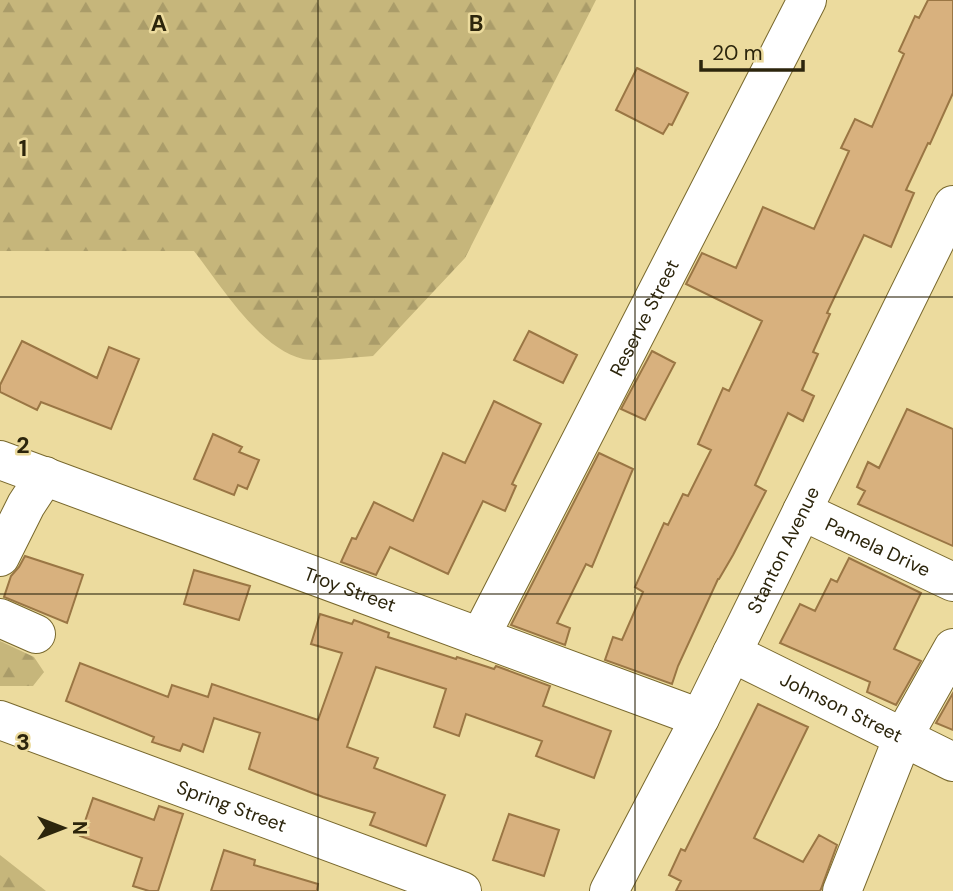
<svg xmlns="http://www.w3.org/2000/svg" width="953" height="891" viewBox="0 0 953 891" font-family="'DM Sans',sans-serif">
<defs>
<pattern id="forest-firs" width="22" height="20" patternUnits="userSpaceOnUse" patternTransform="scale(1.75)"><rect width="22" height="20" fill="#c6b67b"/><path d="M5 1l3.5 6h-7zM16 11l3.5 6h-7z" fill="#aa9c69"/></pattern>
</defs>
<rect width="100%" height="100%" fill="#ecdb9e"/>
<path fill="url(#forest-firs)" d="M 0,0 L 596,0 L 465,258 L 373,356 C 355,357 320,362 303,359 C 259,349 220,284 194,251 L 0,251 Z
M 0,641 L 34,657 L 44,672 L 33,686 L 0,686 Z
M 0,855 L 46,891 L 0,891 Z"/>
<path fill="#d8b17e" stroke="#9a7644" stroke-width="2" d="M 928,0 L 953,0 L 953,93 L 930,144 L 928,143 L 906,190 L 914,193 L 891,247 L 864,235 L 827,313 L 830,314 L 813,352 L 818,354 L 802,390 L 814,396 L 803,421 L 788,413 L 755,485 L 766,491 L 733,555 L 719,579 L 718,579 L 678,666 L 672,684 L 605,660 L 613,637 L 622,640 L 643,592 L 635,587 L 664,523 L 668,525 L 683,494 L 688,496 L 711,450 L 698,444 L 723,388 L 729,391 L 762,321 L 686,284 L 702,253 L 736,268 L 763,207 L 814,229 L 849,151 L 841,148 L 855,119 L 872,127 L 904,54 L 899,51 L 915,16 L 919,18 Z
M 637,68 L 688,93 L 672,125 L 669,124 L 663,134 L 616,110 Z
M 529,331 L 577,355 L 563,383 L 514,360 Z
M 22,341 L 97,378 L 109,347 L 139,359 L 111,429 L 41,402 L 37,410 L 0,392 L 0,385 Z
M 652,351 L 675,363 L 645,420 L 621,409 Z
M 494,401 L 541,424 L 512,484 L 516,486 L 505,511 L 483,501 L 448,574 L 390,547 L 376,575 L 341,562 L 352,538 L 356,539 L 374,502 L 413,521 L 443,453 L 465,463 Z
M 907,409 L 953,429 L 953,546 L 858,504 L 865,491 L 857,487 L 868,462 L 879,468 Z
M 213,434 L 242,447 L 239,452 L 259,460 L 247,489 L 238,485 L 234,495 L 194,479 Z
M 599,453 L 633,469 L 592,567 L 586,564 L 557,623 L 570,628 L 565,645 L 511,625 Z
M 25,556 L 83,575 L 67,623 L 4,597 L 11,576 L 19,567 Z
M 849,558 L 921,593 L 894,649 L 921,661 L 896,705 L 867,692 L 870,682 L 780,643 L 800,604 L 815,611 L 831,579 L 837,582 Z
M 194,570 L 250,586 L 239,620 L 184,604 Z
M 320,614 L 352,624 L 354,620 L 389,633 L 388,637 L 456,659 L 457,657 L 494,669 L 496,666 L 550,686 L 543,706 L 611,731 L 594,778 L 536,756 L 542,741 L 466,714 L 459,736 L 434,727 L 446,689 L 376,667 L 347,747 L 378,758 L 374,768 L 445,795 L 426,846 L 370,825 L 375,813 L 323,797 L 249,769 L 260,733 L 214,718 L 203,752 L 183,744 L 180,751 L 152,742 L 154,737 L 66,701 L 80,663 L 168,697 L 172,685 L 208,697 L 212,684 L 318,720 L 342,653 L 311,644 Z
M 953,693 L 953,730 L 936,723 Z
M 758,704 L 808,727 L 754,838 L 803,862 L 819,835 L 837,845 L 821,889 L 820,891 L 676,891 L 681,881 L 669,875 L 681,849 L 685,851 Z
M 93,798 L 154,820 L 159,806 L 183,814 L 158,891 L 149,891 L 133,886 L 142,858 L 80,836 Z
M 509,814 L 559,830 L 544,876 L 493,860 Z
M 224,850 L 255,860 L 254,865 L 318,884 L 317,891 L 211,891 Z"/>
<g fill="none" stroke-linecap="round" stroke-linejoin="round">
<defs>
<g id="minor">
<path id="s1" d="M 0,460 L 700,718"/>
<path id="s2" d="M 802,511 L 953,582"/>
<path d="M 0,557 L 26,505 L 45,476"/>
<path d="M 0,618 L 36,634"/>
<path id="s3" d="M 480,637 L 807,0"/>
<path id="s4" d="M 732,653 L 953,762"/>
<path id="s5" d="M 0,720 L 462,891"/>
<path id="s6" d="M 609,891 L 700,718 L 953,205"/>
<path d="M 842,891 L 903,737 L 953,648"/>
</g>
</defs>
<use href="#minor" stroke="#78682d" stroke-width="40"/>
<use href="#minor" stroke="#fff" stroke-width="38"/>
</g>
<path fill="none" stroke="#2c250c" stroke-width="2" stroke-opacity="0.55" d="M 318,0 L 318,891M 635,0 L 635,891M 0,297 L 953,297M 0,594 L 953,594"/>
<g text-anchor="middle" stroke-width="5" stroke-linejoin="round" paint-order="stroke">
<g font-size="19" fill="#2c250c" stroke="#ecdb9e">
<text dy="7" stroke="none"><textPath href="#s3" startOffset="359">Reserve Street</textPath></text>
<text dy="7" stroke="none"><textPath href="#s2" startOffset="84">Pamela Drive</textPath></text>
<text dy="7" stroke="none"><textPath href="#s6" startOffset="383">Stanton Avenue</textPath></text>
<text dy="7" stroke="none"><textPath href="#s1" startOffset="373">Troy Street</textPath></text>
<text dy="7" stroke="none"><textPath href="#s4" startOffset="122">Johnson Street</textPath></text>
<text dy="7" stroke="none"><textPath href="#s5" startOffset="247">Spring Street</textPath></text>
</g>
</g>
<g font-size="23" text-anchor="middle" font-weight="bold" fill="#2c250c" stroke="#ecdb9e" stroke-width="5" stroke-linejoin="round" paint-order="stroke">
<text x="159" y="31">A</text>
<text x="476" y="31">B</text>
<text x="23" y="156">1</text>
<text x="23" y="453">2</text>
<text x="23" y="750">3</text>
</g>
<g transform="translate(63 828) rotate(90)" stroke="#ecdb9e" stroke-width="5" paint-order="stroke">
<path d="M0-5L12 26L0 18L-12 26Z" fill="#2c250c"/>
<text y="-10" font-size="19" font-weight="bold" text-anchor="middle" fill="#2c250c">N</text>
</g>
<path d="M701 60v10h102v-10" fill="none" stroke="#2c250c" stroke-width="3.5"/>
<text x="712" y="60" font-size="21" fill="#2c250c" stroke="#ecdb9e" stroke-width="5" paint-order="stroke">20 m</text>
</svg>
